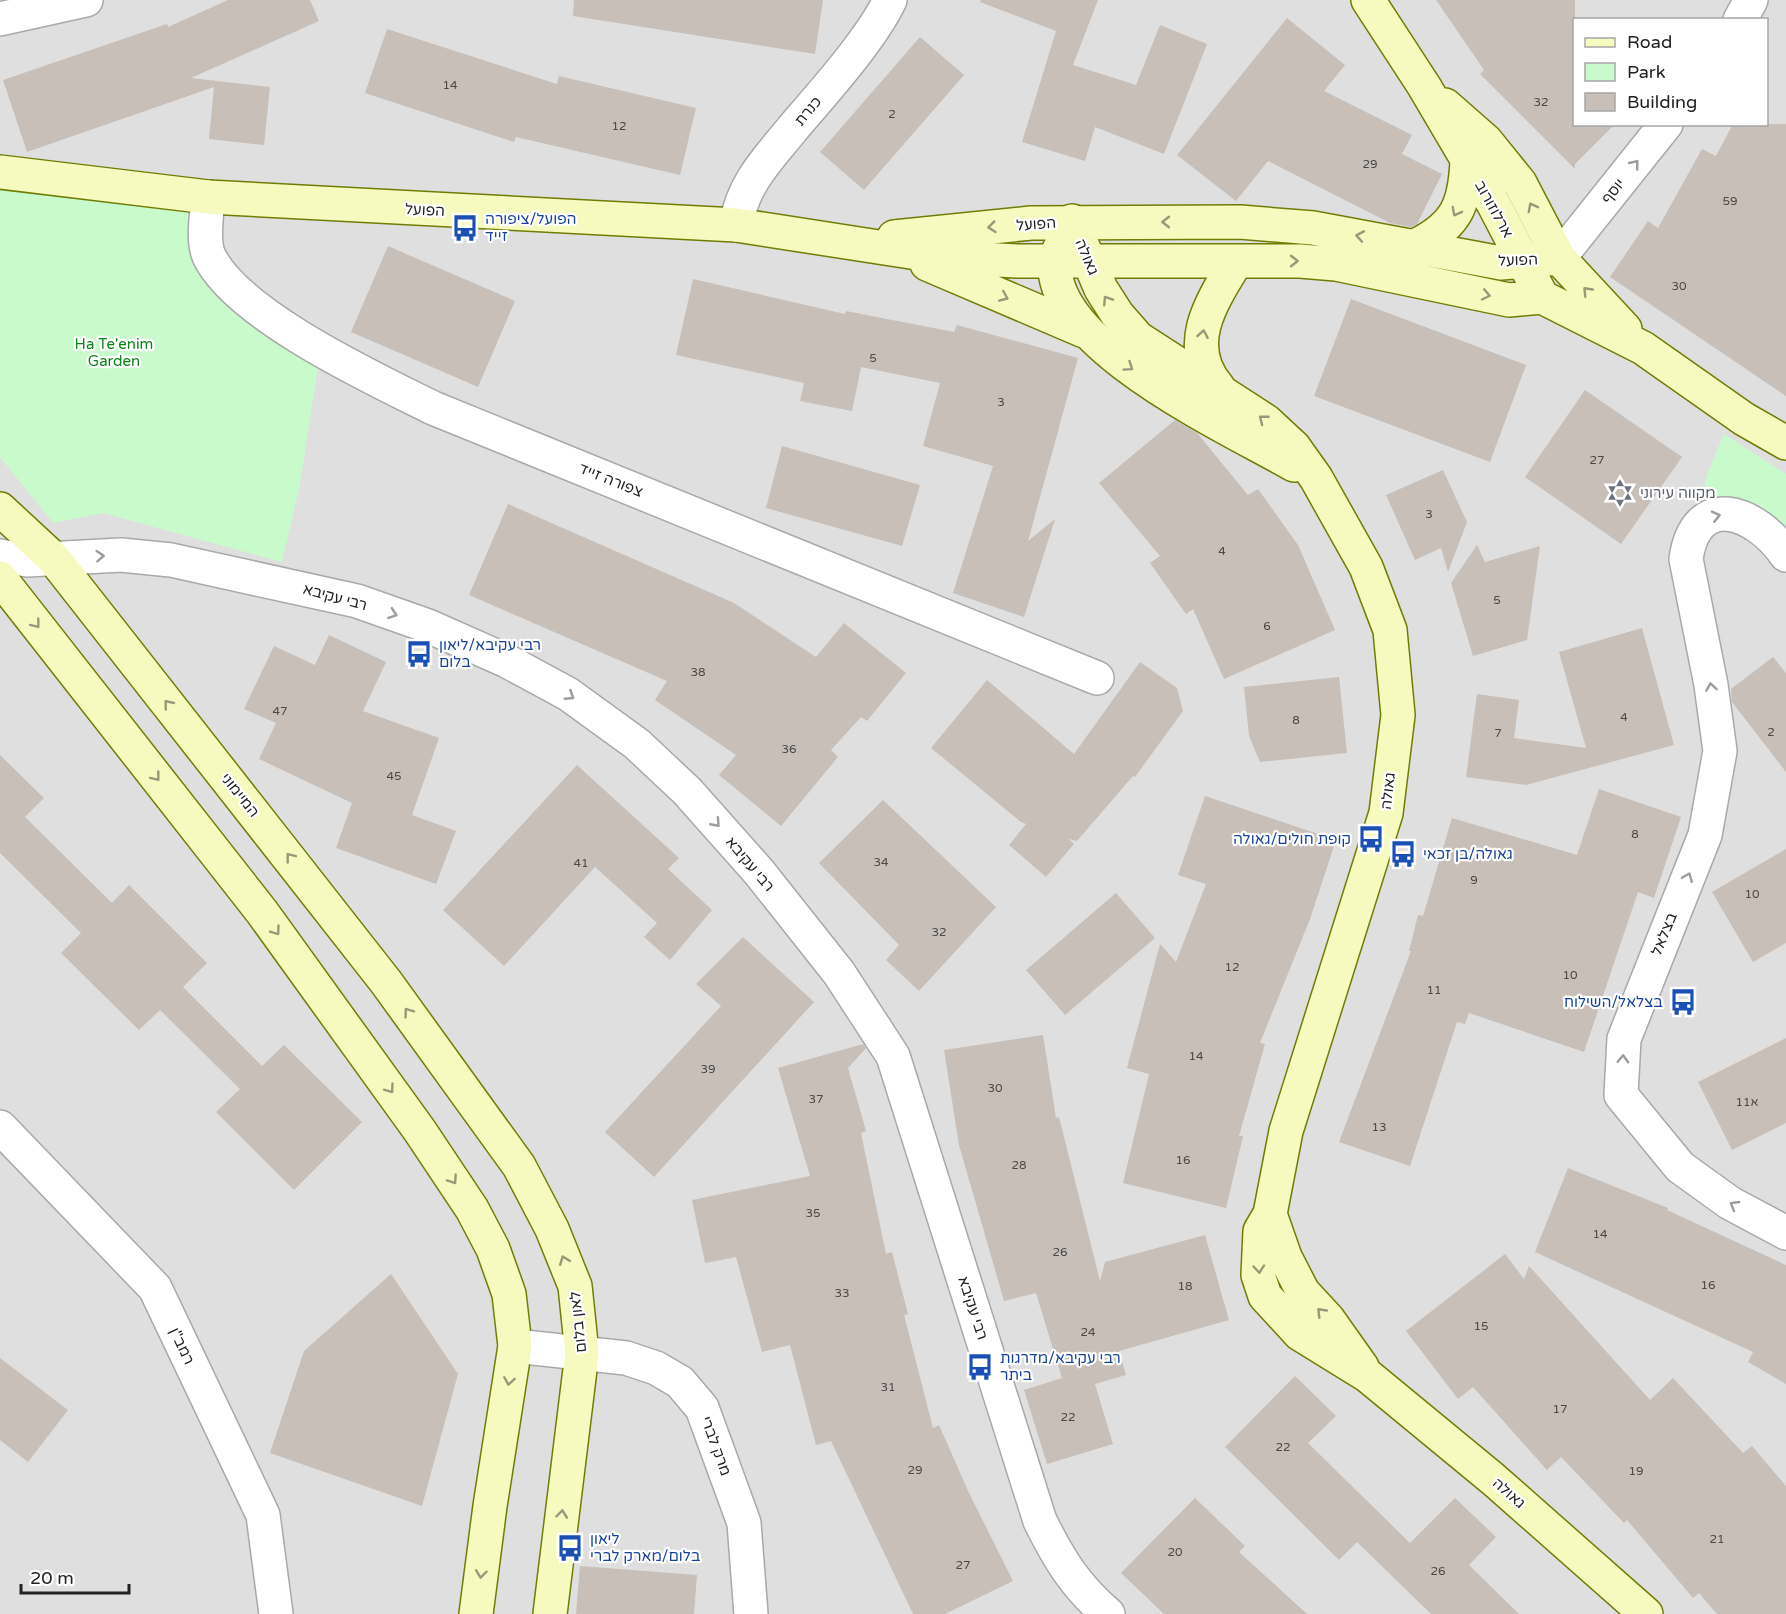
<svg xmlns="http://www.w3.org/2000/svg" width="1786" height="1614" viewBox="0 0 1786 1614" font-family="'Varela Round',Heebo,sans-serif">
<rect width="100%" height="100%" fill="#f2efe9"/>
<path fill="#e0dfdf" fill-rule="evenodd" d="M 0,0 L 1786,0 L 1786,1614 L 0,1614 ZM 1574,20 L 1766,20 L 1766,124 L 1574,124 Z"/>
<path fill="#c8facc" d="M 0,188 L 191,208 C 191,222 187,241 191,255 C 205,307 275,339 318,366 L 300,484 L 282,562 L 103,513 L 53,523 L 0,457 Z
M 1724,434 L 1786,474 L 1786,527 L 1751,506 L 1701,499 L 1707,475 Z"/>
<path fill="#c7bfb8" d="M 228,0 L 310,0 L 319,21 L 191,78 L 270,87 L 264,145 L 209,139 L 214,87 L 27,152 L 3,80 L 167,24 L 168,27 Z
M 574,0 L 823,0 L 815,54 L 573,16 Z
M 981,0 L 1098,0 L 1073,65 L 1136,85 L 1160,25 L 1207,44 L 1164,154 L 1095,127 L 1085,161 L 1022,142 L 1056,31 L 980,2 Z
M 1436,0 L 1575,0 L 1575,124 L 1615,124 L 1575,164 L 1575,169 L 1480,74 L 1484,70 Z
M 1287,18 L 1345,65 L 1324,91 L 1412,135 L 1402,154 L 1442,174 L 1417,224 L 1411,227 L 1390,223 L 1268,161 L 1236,201 L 1177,155 Z
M 387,29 L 557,84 L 559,76 L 696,108 L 680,175 L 516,137 L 514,142 L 365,93 Z
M 920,37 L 964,75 L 864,190 L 820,152 Z
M 1733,124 L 1786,124 L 1786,396 L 1610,277 L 1648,221 L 1658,228 L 1702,149 L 1716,156 Z
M 388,246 L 515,301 L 478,387 L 351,332 Z
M 693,279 L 845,314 L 846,311 L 954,332 L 957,325 L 1078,358 L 1028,541 L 1055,519 L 1024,617 L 953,593 L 993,466 L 923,446 L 940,383 L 861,367 L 852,411 L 800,401 L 804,383 L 676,355 Z
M 1351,299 L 1526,365 L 1490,462 L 1314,396 Z
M 1585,390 L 1682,457 L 1621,544 L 1525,477 Z
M 1175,420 L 1197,433 L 1248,495 L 1258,489 L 1298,545 L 1335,630 L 1224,679 L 1193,609 L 1186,614 L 1150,563 L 1160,556 L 1099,483 Z
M 782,446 L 920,485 L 902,546 L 766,508 Z
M 1443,470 L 1467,522 L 1448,572 L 1441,548 L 1415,560 L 1386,495 Z
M 508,504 L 734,603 L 816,657 L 844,623 L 906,673 L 867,721 L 861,717 L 831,750 L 838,757 L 781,826 L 719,775 L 736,755 L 655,700 L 667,681 L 469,595 Z
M 1477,545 L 1485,562 L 1540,546 L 1527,640 L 1473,656 L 1451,583 Z
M 1642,628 L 1674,745 L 1526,785 L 1466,777 L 1477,694 L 1519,700 L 1514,738 L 1586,748 L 1559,652 Z
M 329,635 L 386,662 L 363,711 L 439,738 L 412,815 L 456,831 L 436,884 L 336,848 L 352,803 L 259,759 L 276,723 L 244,709 L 274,646 L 315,665 Z
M 1773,657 L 1786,673 L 1786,772 L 1732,702 L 1731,689 Z
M 1140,662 L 1177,688 L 1183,711 L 1135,777 L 1133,776 L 1077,841 L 1069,839 L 1074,844 L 1046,877 L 1009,845 L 1026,824 L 1021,822 L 931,748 L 987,680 L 1074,754 Z
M 1339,677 L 1347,753 L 1260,762 L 1249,736 L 1244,687 Z
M 0,755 L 44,798 L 25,817 L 112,903 L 129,885 L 207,963 L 183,987 L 262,1066 L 284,1045 L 362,1122 L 294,1190 L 216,1112 L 240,1089 L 160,1010 L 139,1030 L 61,953 L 81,933 L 0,853 Z
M 577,765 L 679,858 L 668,869 L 712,910 L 670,960 L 644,937 L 657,923 L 595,867 L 504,966 L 443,910 Z
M 1599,789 L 1681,817 L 1654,898 L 1638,892 L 1584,1052 L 1469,1013 L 1465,1024 L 1457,1022 L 1410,1166 L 1339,1142 L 1411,951 L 1409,951 L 1418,915 L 1423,916 L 1452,818 L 1577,855 Z
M 1205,796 L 1336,840 L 1310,919 L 1260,1043 L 1265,1044 L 1239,1136 L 1243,1136 L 1226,1208 L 1123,1183 L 1149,1074 L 1127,1068 L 1160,944 L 1176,962 L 1206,884 L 1178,875 Z
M 883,800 L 996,907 L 919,991 L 886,960 L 899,945 L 819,863 Z
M 1786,849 L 1786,943 L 1753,962 L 1712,892 Z
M 1116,893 L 1155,938 L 1065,1015 L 1026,970 Z
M 743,937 L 814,1002 L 654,1177 L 605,1132 L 721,1006 L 696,984 Z
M 1043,1035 L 1056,1118 L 1059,1117 L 1100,1281 L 1105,1262 L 1205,1235 L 1229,1320 L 1119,1351 L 1126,1375 L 1095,1384 L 1113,1444 L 1047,1464 L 1024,1390 L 1062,1378 L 1036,1293 L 1004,1301 L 959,1145 L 944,1050 Z
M 1786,1038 L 1786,1123 L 1732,1150 L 1698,1082 Z
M 863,1044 L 866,1048 L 848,1068 L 866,1131 L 861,1133 L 886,1254 L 892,1252 L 908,1314 L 904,1315 L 933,1428 L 939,1425 L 969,1493 L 1013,1581 L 945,1614 L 913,1614 L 831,1441 L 816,1445 L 790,1345 L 762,1352 L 736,1257 L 705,1263 L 692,1200 L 810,1176 L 778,1068 Z
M 1568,1168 L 1668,1208 L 1667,1210 L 1786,1265 L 1786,1384 L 1748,1362 L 1753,1352 L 1535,1252 Z
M 1505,1254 L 1524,1279 L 1529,1266 L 1650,1400 L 1673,1378 L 1743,1453 L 1752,1446 L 1786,1486 L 1786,1614 L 1717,1614 L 1699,1593 L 1693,1598 L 1627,1520 L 1624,1523 L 1561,1457 L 1547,1470 L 1473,1387 L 1458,1399 L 1406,1331 Z
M 391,1274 L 458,1374 L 422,1506 L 270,1453 L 304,1351 Z
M 0,1358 L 68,1410 L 28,1462 L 0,1440 Z
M 1295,1376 L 1336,1416 L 1308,1443 L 1410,1543 L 1455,1498 L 1496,1537 L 1469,1565 L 1519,1614 L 1431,1614 L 1357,1542 L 1339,1560 L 1225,1447 Z
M 1195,1498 L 1245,1546 L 1239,1552 L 1307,1614 L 1164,1614 L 1121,1573 Z
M 580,1566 L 697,1575 L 694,1614 L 576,1614 Z"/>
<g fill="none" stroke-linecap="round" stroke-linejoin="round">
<defs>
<path id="street" d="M 0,19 L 86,0
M 1740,20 L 1751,0
M 208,197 C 207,215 202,240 209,256 C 237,315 375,379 433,408 L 1097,678
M 736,225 C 743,183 767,160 793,128 C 822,94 871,40 890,0
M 1559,258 L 1666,124
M 1786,555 C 1756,511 1696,489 1686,559 L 1711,685 L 1720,751 L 1705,835 L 1624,1039 L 1621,1095 L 1680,1167 L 1730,1203 L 1786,1233
M 0,556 L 27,560 L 121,555 L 171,560 L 357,601 L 428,626 L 507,661 L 568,694 L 637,744 L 687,791 L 759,872 L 839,973 L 893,1056 L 1040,1521 C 1059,1559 1075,1586 1108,1614
M 0,1127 L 155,1288 L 263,1515 L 276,1614
M 515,1346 L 626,1358 L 656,1368 L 680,1382 L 702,1408 L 744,1523 L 751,1614"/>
<path id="secondary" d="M 1368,0 L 1424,86 L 1493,203 L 1542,297 L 1643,348 L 1744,419 L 1786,443
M 1445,105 L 1486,141 L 1520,183 L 1559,258 L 1625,329
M 0,172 L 208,197 L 736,225 L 943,257 L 1017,261 L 1300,261 L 1336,264 L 1509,300 L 1542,297
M 1072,221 L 1101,289 L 1117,314 L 1138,338 L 1266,421 L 1294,447 L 1316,478 L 1366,567 L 1390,630 L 1398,715 L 1386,813 L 1286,1131 L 1270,1214 L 1260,1231 L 1258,1275 L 1265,1296 L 1300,1334 L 1368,1376 L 1493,1479 L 1646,1614
M 894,237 L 1031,223 L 1240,222 L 1313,228 L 1501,263 L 1559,258
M 1064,240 C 1061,246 1056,254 1055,261 C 1048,346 1232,429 1294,465
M 1417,245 C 1457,225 1465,204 1467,161
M 927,264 L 1084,331
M 1218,387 C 1182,345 1212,301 1236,262
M 0,509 L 54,559 L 386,982 L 519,1166 L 552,1229 L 575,1286 L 582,1353 L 550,1614
M 0,578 L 262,912 L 420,1131 L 472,1209 L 493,1249 L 509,1294 L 515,1346 L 490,1506 L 476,1614
M 1270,1214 L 1285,1257 L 1303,1292 L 1328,1319 L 1362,1367"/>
</defs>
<use href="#street" stroke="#a9a9a9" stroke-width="36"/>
<use href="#secondary" stroke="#707d05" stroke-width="36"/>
<use href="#street" stroke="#fff" stroke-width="33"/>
<use href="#secondary" stroke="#f7fabf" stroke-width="33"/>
</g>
<defs><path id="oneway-chevron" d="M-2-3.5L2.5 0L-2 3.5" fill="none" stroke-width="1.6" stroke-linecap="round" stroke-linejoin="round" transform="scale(1.5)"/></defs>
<g stroke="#9c9c9c">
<use href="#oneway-chevron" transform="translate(1635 164) rotate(-51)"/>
<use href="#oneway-chevron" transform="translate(1716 516) rotate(-13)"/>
<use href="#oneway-chevron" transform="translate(100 556) rotate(-4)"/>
<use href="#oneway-chevron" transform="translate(393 614) rotate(19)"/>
<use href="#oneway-chevron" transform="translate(1711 687) rotate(-99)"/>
<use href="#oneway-chevron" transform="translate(570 696) rotate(33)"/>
<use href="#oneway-chevron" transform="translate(716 823) rotate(48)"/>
<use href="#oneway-chevron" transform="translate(1688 877) rotate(-68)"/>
<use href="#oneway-chevron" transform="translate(1623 1059) rotate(-88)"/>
<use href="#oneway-chevron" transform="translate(1734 1205) rotate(-150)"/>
</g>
<g stroke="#979978">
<use href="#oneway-chevron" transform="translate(1532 207) rotate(-118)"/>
<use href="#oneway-chevron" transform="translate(1456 212) rotate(118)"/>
<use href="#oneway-chevron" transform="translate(1166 222) rotate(180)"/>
<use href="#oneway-chevron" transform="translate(992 227) rotate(174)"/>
<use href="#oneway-chevron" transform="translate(1360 236) rotate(-170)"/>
<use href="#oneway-chevron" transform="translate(1294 261)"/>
<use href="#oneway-chevron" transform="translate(1587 291) rotate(-134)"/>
<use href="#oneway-chevron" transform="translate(1486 295) rotate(12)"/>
<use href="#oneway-chevron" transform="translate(1004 297) rotate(23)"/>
<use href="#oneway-chevron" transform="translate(1107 300) rotate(-123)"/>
<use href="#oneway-chevron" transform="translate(1203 334) rotate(-80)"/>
<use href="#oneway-chevron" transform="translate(1129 367) rotate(34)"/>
<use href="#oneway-chevron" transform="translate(1263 419) rotate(-142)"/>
<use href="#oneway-chevron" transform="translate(36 624) rotate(52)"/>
<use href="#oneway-chevron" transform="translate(168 704) rotate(-129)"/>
<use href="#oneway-chevron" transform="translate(156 777) rotate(52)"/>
<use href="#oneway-chevron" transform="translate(290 857) rotate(-128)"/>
<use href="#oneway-chevron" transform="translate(276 931) rotate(54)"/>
<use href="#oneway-chevron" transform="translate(408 1012) rotate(-126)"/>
<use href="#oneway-chevron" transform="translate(390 1089) rotate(54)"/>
<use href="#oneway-chevron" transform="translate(453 1180) rotate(56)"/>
<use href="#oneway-chevron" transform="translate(564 1260) rotate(-111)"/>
<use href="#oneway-chevron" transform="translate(1259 1269) rotate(85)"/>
<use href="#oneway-chevron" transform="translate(1321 1312) rotate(-134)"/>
<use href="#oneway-chevron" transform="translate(509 1381) rotate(99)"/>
<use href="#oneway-chevron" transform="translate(562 1514) rotate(-83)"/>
<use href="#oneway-chevron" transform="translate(481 1574) rotate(97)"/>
</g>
<defs>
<symbol id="bus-bare" viewBox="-9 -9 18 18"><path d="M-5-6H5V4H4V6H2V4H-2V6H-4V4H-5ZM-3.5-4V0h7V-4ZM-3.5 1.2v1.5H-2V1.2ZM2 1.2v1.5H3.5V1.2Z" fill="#1a4fb4" stroke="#fff" stroke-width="2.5" paint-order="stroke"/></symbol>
<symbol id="synagogue-bare" viewBox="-9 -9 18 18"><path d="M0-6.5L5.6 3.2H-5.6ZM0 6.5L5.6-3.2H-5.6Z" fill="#6b7280" stroke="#fff" stroke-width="2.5" paint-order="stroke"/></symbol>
</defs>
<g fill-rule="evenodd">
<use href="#bus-bare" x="446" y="209" width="38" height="38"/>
<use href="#synagogue-bare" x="1601" y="474" width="38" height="38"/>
<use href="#bus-bare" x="400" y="635" width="38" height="38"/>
<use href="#bus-bare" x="1352" y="820" width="38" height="38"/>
<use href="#bus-bare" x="1384" y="835" width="38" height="38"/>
<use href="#bus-bare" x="1664" y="983" width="38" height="38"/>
<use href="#bus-bare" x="961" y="1348" width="38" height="38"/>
<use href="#bus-bare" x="551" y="1529" width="38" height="38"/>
</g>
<g text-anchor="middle" stroke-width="4.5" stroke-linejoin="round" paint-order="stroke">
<g font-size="12" fill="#4b4948">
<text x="450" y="89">14</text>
<text x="1541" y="106">32</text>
<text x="892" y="118">2</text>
<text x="619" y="130">12</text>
<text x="1370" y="168">29</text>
<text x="1730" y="205">59</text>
<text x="1679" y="290">30</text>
<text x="873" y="362">5</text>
<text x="1001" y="406">3</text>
<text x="1597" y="464">27</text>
<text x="1429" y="518">3</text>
<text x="1222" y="555">4</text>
<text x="1497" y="604">5</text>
<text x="1267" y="630">6</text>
<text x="698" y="676">38</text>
<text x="280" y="715">47</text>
<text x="1624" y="721">4</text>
<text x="1296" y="724">8</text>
<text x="1771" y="736">2</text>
<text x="1498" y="737">7</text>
<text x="789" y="753">36</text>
<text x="394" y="780">45</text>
<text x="1635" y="838">8</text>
<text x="881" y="866">34</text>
<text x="581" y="867">41</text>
<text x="1474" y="884">9</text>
<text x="1752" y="898">10</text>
<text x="939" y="936">32</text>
<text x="1232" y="971">12</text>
<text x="1570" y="979">10</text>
<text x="1434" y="994">11</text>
<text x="1196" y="1060">14</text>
<text x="708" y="1073">39</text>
<text x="995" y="1092">30</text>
<text x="816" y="1103">37</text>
<text x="1747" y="1106">11א</text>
<text x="1379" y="1131">13</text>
<text x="1183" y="1164">16</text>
<text x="1019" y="1169">28</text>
<text x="813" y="1217">35</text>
<text x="1600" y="1238">14</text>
<text x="1060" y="1256">26</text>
<text x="1708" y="1289">16</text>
<text x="1185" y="1290">18</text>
<text x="842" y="1297">33</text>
<text x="1481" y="1330">15</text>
<text x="1088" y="1336">24</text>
<text x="888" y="1391">31</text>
<text x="1560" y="1413">17</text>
<text x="1068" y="1421">22</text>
<text x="1283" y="1451">22</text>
<text x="915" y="1474">29</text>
<text x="1636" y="1475">19</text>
<text x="1717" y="1543">21</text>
<text x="1175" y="1556">20</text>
<text x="963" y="1569">27</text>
<text x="1438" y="1575">26</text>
</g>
<g font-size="15" fill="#222" stroke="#fff">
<text transform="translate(808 111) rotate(-51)" y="5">כנרת</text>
<text transform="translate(1613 191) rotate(-51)" y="5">יוסף</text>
<text transform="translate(1494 209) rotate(61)" y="5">ארלוזורוב</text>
<text transform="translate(425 210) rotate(3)" y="5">הפועל</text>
<text transform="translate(1036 224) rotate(-4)" y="5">הפועל</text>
<text transform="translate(1087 257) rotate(67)" y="5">גאולה</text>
<text transform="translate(1518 260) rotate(-2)" y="5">הפועל</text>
<text transform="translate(611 480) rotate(22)" y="5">צפורה זייד</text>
<text transform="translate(335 597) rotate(15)" y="5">רבי עקיבא</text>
<text transform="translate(1388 791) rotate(-83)" y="5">גאולה</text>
<text transform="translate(240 795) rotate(51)" y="5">המיימוני</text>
<text transform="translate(750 864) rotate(50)" y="5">רבי עקיבא</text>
<text transform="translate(1664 934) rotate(-68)" y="5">בצלאל</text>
<text transform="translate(973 1308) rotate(72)" y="5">רבי עקיבא</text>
<text transform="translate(578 1322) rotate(-96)" y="5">לאון בלום</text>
<text transform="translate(182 1346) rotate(65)" y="5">רמב"ן</text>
<text transform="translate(716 1446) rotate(70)" y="5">מרק לברי</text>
<text transform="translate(1509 1493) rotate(41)" y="5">גאולה</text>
</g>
<g font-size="15" fill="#164399" stroke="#fff" text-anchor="start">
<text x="485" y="224">הפועל/ציפורה<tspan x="485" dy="17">זייד</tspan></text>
<text x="439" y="650">רבי עקיבא/ליאון<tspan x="439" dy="17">בלום</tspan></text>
<text x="1351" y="844" text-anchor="end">קופת חולים/גאולה</text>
<text x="1423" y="859">גאולה/בן זכאי</text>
<text x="1663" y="1007" text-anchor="end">בצלאל/השילוח</text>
<text x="1000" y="1363">רבי עקיבא/מדרגות<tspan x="1000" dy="17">ביתר</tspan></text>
<text x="590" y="1544">ליאון<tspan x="590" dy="17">בלום/מארק לברי</tspan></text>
</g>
<g font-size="15" fill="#0c8416" stroke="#fff">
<text x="114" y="349">Ha Te'enim<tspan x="114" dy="17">Garden</tspan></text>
</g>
<g font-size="15" fill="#5b616d" stroke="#fff" text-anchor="start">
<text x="1640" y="498">מקווה עירוני</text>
</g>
</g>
<rect x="1573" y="18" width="195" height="108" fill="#ffffff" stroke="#a7a7a7" stroke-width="1.5"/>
<rect x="1585" y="38" width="30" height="9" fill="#f7fabf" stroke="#a7a7a7" stroke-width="1.5"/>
<text x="1627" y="48" font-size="18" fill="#222222">Road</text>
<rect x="1585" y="63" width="30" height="18" fill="#c8facc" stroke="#a7a7a7" stroke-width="1.5"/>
<text x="1627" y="78" font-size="18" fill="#222222">Park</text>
<rect x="1585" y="93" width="30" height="18" fill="#c7bfb8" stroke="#a7a7a7" stroke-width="1.5"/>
<text x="1627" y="108" font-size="18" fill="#222222">Building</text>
<path d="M21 1584v9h108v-9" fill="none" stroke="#222222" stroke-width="3"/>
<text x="30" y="1584" font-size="18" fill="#222222" stroke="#ffffff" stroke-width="4.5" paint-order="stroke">20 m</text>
</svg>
